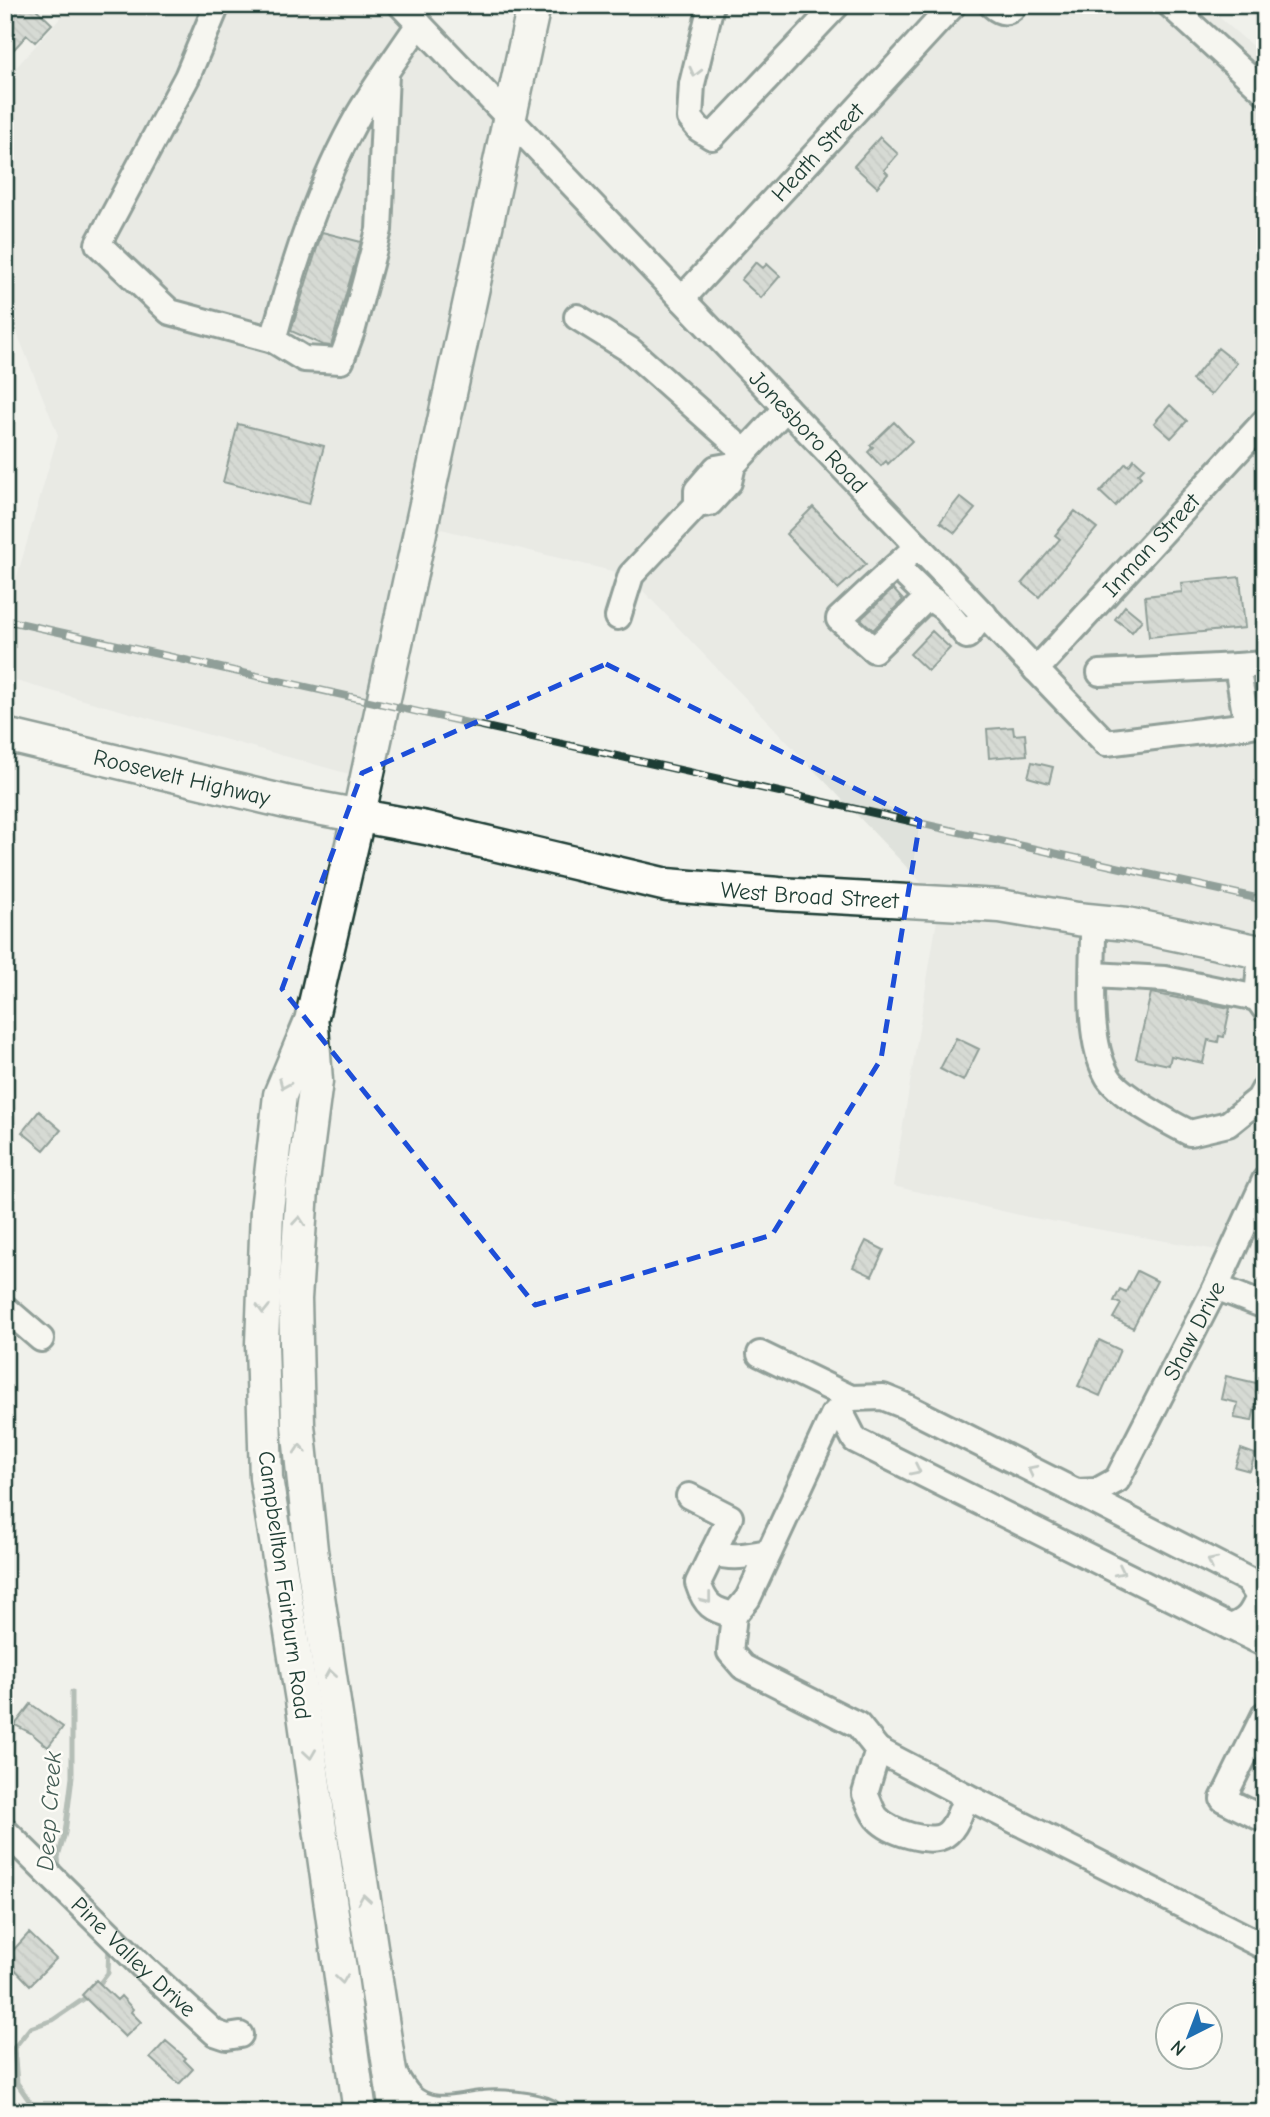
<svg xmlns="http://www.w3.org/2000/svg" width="1270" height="2117" viewBox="0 0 1270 2117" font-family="'Comic Neue',sans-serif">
<defs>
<pattern id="building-back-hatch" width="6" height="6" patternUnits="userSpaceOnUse" patternTransform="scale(1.75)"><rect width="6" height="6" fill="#b6bfb8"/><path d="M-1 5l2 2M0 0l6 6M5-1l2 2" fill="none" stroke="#939c96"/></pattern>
</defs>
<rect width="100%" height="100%" fill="#f0f1eb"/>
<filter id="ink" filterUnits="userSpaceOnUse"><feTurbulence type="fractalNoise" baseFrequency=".0143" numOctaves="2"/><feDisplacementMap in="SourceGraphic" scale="14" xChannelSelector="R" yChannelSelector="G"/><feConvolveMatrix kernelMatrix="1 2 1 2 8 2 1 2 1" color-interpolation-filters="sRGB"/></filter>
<g filter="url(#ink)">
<path fill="#dfe2dc" d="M 72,5 L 400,5 L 677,286 L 940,5 L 1205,5 L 1265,57 L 1265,1191 L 1234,1253 L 1028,1217 L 893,1186 L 940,902 L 628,575 L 421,524 L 360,777 L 5,678 L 5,618 L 58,435 L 5,303 L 5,80 Z"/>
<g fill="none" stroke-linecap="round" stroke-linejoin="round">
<path stroke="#6c8077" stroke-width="5" d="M 59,1873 L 58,1857 L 65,1833 L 72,1777 L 72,1692
M 97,1987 L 108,1973 L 109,1945
M 37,2112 L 17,2083 L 14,2048 L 30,2028 L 53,2020 L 91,1994"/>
</g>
<path fill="url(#building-back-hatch)" stroke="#1f3d34" stroke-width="2" d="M 5,5 L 32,5 L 52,24 L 35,42 L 27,35 L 5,59 Z
M 880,137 L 898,154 L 884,170 L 888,174 L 877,187 L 854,166 Z
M 322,232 L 361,242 L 331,346 L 323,345 L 291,331 Z
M 756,262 L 763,268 L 767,264 L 780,276 L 761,298 L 741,280 Z
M 1218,348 L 1237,363 L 1211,395 L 1192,380 Z
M 1170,405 L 1187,421 L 1171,438 L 1154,423 Z
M 894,422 L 912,441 L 888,464 L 886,461 L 881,466 L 868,452 L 873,447 L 870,445 Z
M 238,424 L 324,446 L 309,504 L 223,482 Z
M 1134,459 L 1144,468 L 1138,474 L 1141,477 L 1115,506 L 1100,492 L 1126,463 L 1129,466 Z
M 960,497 L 975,509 L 955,533 L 940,522 Z
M 813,507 L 866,564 L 838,589 L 786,534 Z
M 1075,511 L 1097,528 L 1039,597 L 1022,583 L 1060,539 L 1055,535 Z
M 1240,577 L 1245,628 L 1149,637 L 1145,596 L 1182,592 L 1181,583 Z
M 893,589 L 903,600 L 873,630 L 861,619 Z
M 1125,606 L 1142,620 L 1132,632 L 1115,619 Z
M 932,631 L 950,648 L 928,671 L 910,654 Z
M 1013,727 L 1014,735 L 1025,734 L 1027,755 L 989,758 L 987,729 Z
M 1032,762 L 1053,767 L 1049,783 L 1028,777 Z
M 1151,993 L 1230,1008 L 1224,1037 L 1219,1036 L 1218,1042 L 1208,1040 L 1203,1063 L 1171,1056 L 1169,1065 L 1136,1058 Z
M 956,1038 L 979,1049 L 963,1081 L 940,1069 Z
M 39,1111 L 61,1130 L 44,1150 L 22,1132 Z
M 866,1241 L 884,1250 L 872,1276 L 853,1267 Z
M 1137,1271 L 1157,1281 L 1133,1328 L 1113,1318 L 1121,1304 L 1114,1301 L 1120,1289 L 1126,1292 Z
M 1099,1340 L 1120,1350 L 1100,1396 L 1078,1386 Z
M 1226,1376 L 1265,1385 L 1265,1409 L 1255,1407 L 1252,1421 L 1234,1418 L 1238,1403 L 1221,1399 Z
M 1241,1449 L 1255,1454 L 1250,1471 L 1235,1467 Z
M 31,1704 L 63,1727 L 48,1747 L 31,1733 L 15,1725 Z
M 29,1933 L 56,1959 L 30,1985 L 5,1959 Z
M 96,1980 L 117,2000 L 121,1996 L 133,2009 L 131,2012 L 141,2022 L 125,2037 L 82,1995 Z
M 166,2041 L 186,2058 L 184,2060 L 193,2069 L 179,2084 L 150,2058 Z"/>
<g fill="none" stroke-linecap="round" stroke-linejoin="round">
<defs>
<g id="minor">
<path d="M 217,5 L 187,77 L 98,244 L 170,312 L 273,340 C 294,263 319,184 359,114 C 377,83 399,54 419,24"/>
<path id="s1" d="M 401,5 L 1106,743 L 1265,723"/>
<path d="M 711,5 L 692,84 L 690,118 L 699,129 L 712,137 L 837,5"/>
<path d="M 992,5 C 1001,13 1007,14 1015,5"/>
<path d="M 1170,5 L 1265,92"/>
<path id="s2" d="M 682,299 L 953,5"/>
<path d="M 577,317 L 630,350 L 744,451"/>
<path d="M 273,340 L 304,359 L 341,361 L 353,328 L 379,230 L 386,74"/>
<path d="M 697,505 L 697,490 L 716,468 L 733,465"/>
<path d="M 896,566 L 839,619 L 874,650 L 928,597 L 896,566 L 918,546"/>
<path d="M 928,597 L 944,608 L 967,636 L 984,614"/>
<path d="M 618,617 L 631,575 L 697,505 L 710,503 L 729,482 L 733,465 L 786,408"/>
<path id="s3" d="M 1036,670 L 1265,421"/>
<path d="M 1100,673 L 1237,666"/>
<path d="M 1247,726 L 1237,666 L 1265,664"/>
<path d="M 1093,921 C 1094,966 1085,1035 1107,1075 C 1116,1094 1170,1123 1190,1133 L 1228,1124 L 1259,1099 L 1265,1088"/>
<path d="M 1261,952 L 1257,998 L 1265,1009"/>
<path d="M 1094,975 L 1165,979 L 1257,998"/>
<path d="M 1216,1287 L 1265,1306"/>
<path d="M 5,1308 L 41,1339"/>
<path d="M 760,1354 L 851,1398 L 883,1397 L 903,1405 L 1076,1492 L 1097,1491 L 1117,1480"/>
<path d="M 839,1409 L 855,1440 L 1230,1627 C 1248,1621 1252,1613 1259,1597 L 1248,1580 L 1076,1492"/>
<path id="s4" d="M 1117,1480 L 1216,1287 L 1265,1180"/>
<path d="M 689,1496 L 730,1517 L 698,1583 C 705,1605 712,1610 734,1615 L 748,1598 L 833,1415 L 848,1400"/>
<path d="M 713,1552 C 733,1560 748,1555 769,1552"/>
<path d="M 734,1615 L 730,1652 L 743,1667 L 858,1725 L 878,1750 L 865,1794 C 869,1801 872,1814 878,1819 C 890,1832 930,1845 945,1835 C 956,1828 962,1808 966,1796 L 1265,1947"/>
<path d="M 1230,1627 L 1265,1644"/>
<path d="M 1265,1714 L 1223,1799 L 1265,1820"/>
<path d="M 878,1750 L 966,1796"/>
<path id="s5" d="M 5,1831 L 142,1966 L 215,2033 L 227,2037 L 240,2035"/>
<path d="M 392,2070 C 397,2079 403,2090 410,2097 C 432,2117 458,2106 483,2104 C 500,2102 533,2105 548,2112"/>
</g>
<g id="major">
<path id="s6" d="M 5,735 L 290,803 L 426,828 L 667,885 L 779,894 L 1000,906 L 1077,919 L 1127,924 L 1265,953"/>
<path d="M 312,1026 L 316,1081 L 302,1189 L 295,1299 L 298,1425 L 311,1550 L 396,2112"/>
<path d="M 360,2112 L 302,1700 L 266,1478 L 262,1344 L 267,1210 L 280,1095 L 311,1021 L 359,814 L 534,5"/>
</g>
</defs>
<use href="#minor" stroke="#1f3d34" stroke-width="30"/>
<use href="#major" stroke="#1f3d34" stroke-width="37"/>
<use href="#minor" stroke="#fdfcf7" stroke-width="24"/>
<use href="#major" stroke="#fdfcf7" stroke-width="32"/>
<defs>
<path id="rail" d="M 5,620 L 1265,900"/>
</defs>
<use href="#rail" stroke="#1f3d34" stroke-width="8"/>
<use href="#rail" stroke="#fdfcf7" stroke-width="5" stroke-dasharray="16" stroke-linecap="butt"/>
</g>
<defs><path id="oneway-chevron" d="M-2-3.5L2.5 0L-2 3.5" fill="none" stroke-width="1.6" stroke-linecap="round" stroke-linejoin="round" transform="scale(1.75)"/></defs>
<g stroke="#8e9c96">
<use href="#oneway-chevron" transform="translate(695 72) rotate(104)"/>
<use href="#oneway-chevron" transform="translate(284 1084) rotate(113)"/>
<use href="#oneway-chevron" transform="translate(299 1221) rotate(-85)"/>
<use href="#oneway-chevron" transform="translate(263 1309) rotate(91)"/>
<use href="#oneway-chevron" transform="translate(300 1449) rotate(-95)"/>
<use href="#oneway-chevron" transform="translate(916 1470) rotate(26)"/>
<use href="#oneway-chevron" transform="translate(1032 1470) rotate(-153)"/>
<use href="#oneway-chevron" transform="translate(1212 1562) rotate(-153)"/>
<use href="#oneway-chevron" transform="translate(1120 1571) rotate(26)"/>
<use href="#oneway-chevron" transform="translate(707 1599) rotate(52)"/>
<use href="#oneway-chevron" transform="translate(330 1674) rotate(-99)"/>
<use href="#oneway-chevron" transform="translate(310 1754) rotate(82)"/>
<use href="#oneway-chevron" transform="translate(364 1899) rotate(-99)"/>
<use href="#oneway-chevron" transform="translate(342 1979) rotate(82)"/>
</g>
</g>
<path d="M0 0H1270V2117H0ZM 606,664 L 920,821 L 881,1059 L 772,1235 L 535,1305 L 282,989 L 362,773 Z" fill="#f0f1eb" fill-opacity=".55" fill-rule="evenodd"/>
<path fill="none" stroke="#1d4ed8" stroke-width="5" stroke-dasharray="14 9" stroke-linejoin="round" d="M 606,664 L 920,821 L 881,1059 L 772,1235 L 535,1305 L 282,989 L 362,773 Z"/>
<g text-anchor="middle" stroke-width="5" stroke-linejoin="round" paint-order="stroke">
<g font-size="23" fill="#1f3d34" stroke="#fdfcf7">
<text dy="8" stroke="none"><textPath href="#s2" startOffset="200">Heath Street</textPath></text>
<text dy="8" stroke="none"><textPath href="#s1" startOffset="590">Jonesboro Road</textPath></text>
<text dy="8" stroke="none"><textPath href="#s3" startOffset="170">Inman Street</textPath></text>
<text dy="8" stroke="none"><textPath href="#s6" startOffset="182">Roosevelt Highway</textPath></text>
<text dy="8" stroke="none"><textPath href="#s6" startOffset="822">West Broad Street</textPath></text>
<text dy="8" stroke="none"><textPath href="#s4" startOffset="168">Shaw Drive</textPath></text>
<text transform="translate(285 1585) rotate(82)" y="8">Campbellton Fairburn Road</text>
<text dy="8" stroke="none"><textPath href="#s5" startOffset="180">Pine Valley Drive</textPath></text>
</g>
<g font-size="24" font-style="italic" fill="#455e56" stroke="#fdfcf7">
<text transform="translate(49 1811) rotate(-86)" y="8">Deep Creek</text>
</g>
</g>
<rect width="1270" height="2117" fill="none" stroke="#fdfcf7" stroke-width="28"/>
<rect x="14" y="14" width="1242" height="2089" fill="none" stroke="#1f3d34" stroke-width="2.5" filter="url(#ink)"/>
<g transform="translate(1189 2036) rotate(222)"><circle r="33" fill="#fdfcf7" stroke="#a4b0a9" stroke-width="2"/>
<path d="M0-5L12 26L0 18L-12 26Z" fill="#1f6fb2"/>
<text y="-10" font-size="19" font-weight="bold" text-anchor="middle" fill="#1f3d34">N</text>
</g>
</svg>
